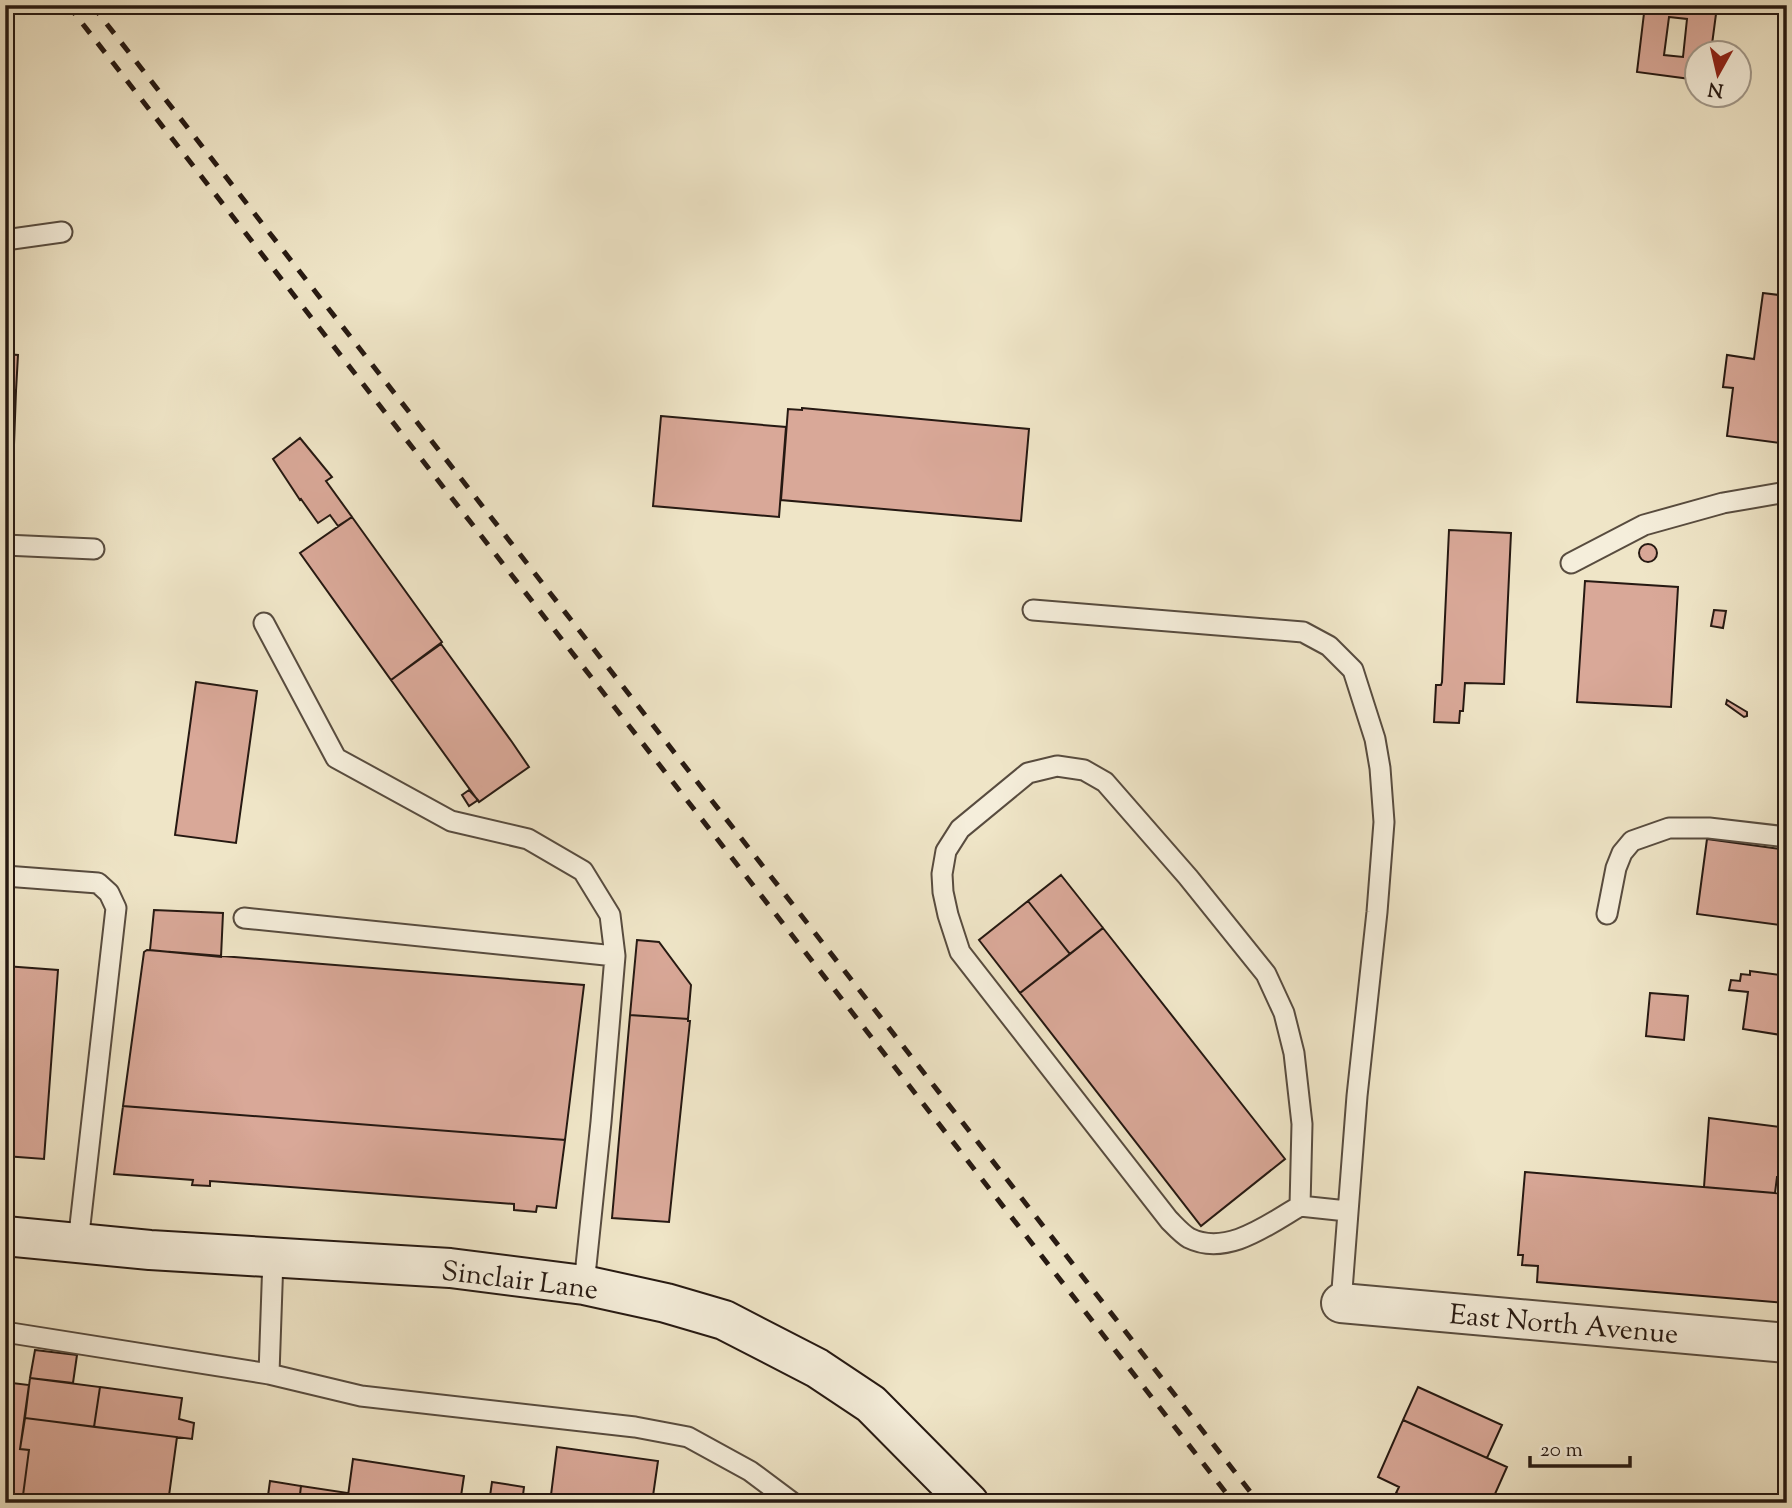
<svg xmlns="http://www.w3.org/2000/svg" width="1792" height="1508" viewBox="0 0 1792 1508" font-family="'Sorts Mill Goudy',serif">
<rect width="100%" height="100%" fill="#efe5c7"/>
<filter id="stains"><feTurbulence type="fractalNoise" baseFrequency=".00286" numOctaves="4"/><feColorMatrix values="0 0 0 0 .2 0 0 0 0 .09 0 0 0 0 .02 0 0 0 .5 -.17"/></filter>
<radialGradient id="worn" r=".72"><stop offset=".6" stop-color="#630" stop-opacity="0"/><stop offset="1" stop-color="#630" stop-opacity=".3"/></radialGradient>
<path fill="#d9a898" stroke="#261912" stroke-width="2" fill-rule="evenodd" d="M 1645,5 L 1716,14 L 1711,52 L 1698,52 L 1698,80 L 1637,72 ZM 1669,17 L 1687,19 L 1683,57 L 1664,55 Z
M 1763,293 L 1787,296 L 1787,444 L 1727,436 L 1733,388 L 1723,387 L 1727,355 L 1754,359 Z
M 5,354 L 18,355 L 16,391 L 5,390 Z
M 5,390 L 16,391 L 13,471 L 5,470 Z
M 802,408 L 1029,429 L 1021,521 L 781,500 L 788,409 L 802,410 Z
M 661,416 L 786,427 L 779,517 L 653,506 Z
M 300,438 L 332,477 L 326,481 L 352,517 L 338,526 L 330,515 L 318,523 L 301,499 L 300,500 L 273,459 Z
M 5,470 L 13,471 L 11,510 L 5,509 Z
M 352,517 L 442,642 L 391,680 L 300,553 Z
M 1449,530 L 1511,533 L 1504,684 L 1465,683 L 1463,711 L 1460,711 L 1459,723 L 1434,722 L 1436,685 L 1441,685 L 1442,682 Z
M1639 553a9 9 0 1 1 18 0a9 9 0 1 1-18 0Z
M 1585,581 L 1678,587 L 1671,707 L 1577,702 Z
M 1714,610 L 1726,611 L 1723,628 L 1711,626 Z
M 441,644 L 512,742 L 529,767 L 479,802 L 391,680 Z
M 196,682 L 257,691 L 236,843 L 175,835 Z
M 1727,700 L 1747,712 L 1747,716 L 1744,717 L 1726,704 Z
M 469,790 L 478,800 L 469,806 L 462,795 Z
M 1707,839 L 1787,850 L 1787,926 L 1697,914 Z
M 1061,875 L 1103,928 L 1070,954 L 1028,901 Z
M 1028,901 L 1070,954 L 1020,993 L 979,940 Z
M 154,910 L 223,913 L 221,957 L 150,950 Z
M 1103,928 L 1285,1159 L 1201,1226 L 1020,993 Z
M 637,940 L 659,942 L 691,985 L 688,1019 L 630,1015 Z
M 147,950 L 584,985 L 565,1140 L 123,1106 L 144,952 Z
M 5,966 L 58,970 L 44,1159 L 5,1156 Z
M 1750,971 L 1787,976 L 1787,1036 L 1743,1029 L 1748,992 L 1729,990 L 1731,980 L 1740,981 L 1741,974 L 1750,975 Z
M 1650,993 L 1688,996 L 1684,1040 L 1646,1036 Z
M 630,1015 L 688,1019 L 688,1021 L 690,1021 L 669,1222 L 612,1218 Z
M 123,1106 L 565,1140 L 556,1208 L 537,1206 L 536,1212 L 514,1210 L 514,1204 L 210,1181 L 210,1186 L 192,1185 L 193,1180 L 114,1174 Z
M 1709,1118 L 1787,1128 L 1787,1175 L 1784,1175 L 1784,1177 L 1777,1177 L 1775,1193 L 1704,1187 Z
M 1525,1172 L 1787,1194 L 1787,1303 L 1537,1282 L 1538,1266 L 1522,1265 L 1523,1255 L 1518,1255 Z
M 35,1350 L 77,1355 L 73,1383 L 30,1378 Z
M 30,1378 L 100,1387 L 94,1427 L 25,1418 Z
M 12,1383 L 29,1385 L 20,1449 L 29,1450 L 22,1503 L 5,1503 L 5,1436 Z
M 100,1387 L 182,1398 L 179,1419 L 194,1423 L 192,1439 L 94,1427 Z
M 1418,1387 L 1502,1425 L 1487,1458 L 1403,1420 Z
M 25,1418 L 177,1437 L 168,1503 L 22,1503 L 29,1450 L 20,1449 Z
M 1403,1420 L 1507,1467 L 1491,1503 L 1437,1503 L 1422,1496 L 1417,1503 L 1396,1493 L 1399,1487 L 1378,1477 Z
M 557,1447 L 658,1461 L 652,1503 L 550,1503 Z
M 353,1459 L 464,1476 L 460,1503 L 347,1503 Z
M 270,1481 L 301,1486 L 299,1503 L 267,1503 Z
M 492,1482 L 524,1487 L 522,1503 L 489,1503 Z
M 301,1486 L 348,1493 L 347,1503 L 299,1503 Z
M 169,1498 L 203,1503 L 168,1503 Z"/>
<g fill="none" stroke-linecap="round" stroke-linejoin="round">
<defs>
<path id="service" d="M 5,240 L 62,232
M 5,545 L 94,549
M 1571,563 L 1644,525 L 1723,503 L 1787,492
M 1033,610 L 1303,632 L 1329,646 L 1353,670 L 1375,739 L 1380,768 L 1384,822 L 1377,912 L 1357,1096 L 1341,1303
M 264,623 L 336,758 L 451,821 L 528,839 L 583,871 L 610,915 L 615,956 L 601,1122 L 584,1285
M 5,876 L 98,883 L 109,893 L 116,908 L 78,1243
M 1607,914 L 1616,868 L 1622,853 L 1632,841 L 1669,828 L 1709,828 L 1787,837
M 244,918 L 615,956
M 1300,1206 C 1269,1224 1227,1257 1189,1238 C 1182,1234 1175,1226 1169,1220 L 960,952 L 948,915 L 943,892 L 942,874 L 946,851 L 960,829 L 1028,773 L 1057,766 L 1084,770 L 1105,782 L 1188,877 L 1266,974 L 1284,1013 L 1294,1053 L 1302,1124 L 1300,1206 L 1347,1211
M 5,1334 L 11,1333 L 269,1374 L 361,1396 L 635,1427 L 688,1437 L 750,1471 L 793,1503
M 269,1374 L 273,1258"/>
<path id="minor" d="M 1341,1303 L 1787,1343"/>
<path id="secondary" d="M 5,1236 L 150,1250 L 450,1268 L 584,1285 L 666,1303 L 724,1320 L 817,1368 L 871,1404 L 969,1503"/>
</defs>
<use href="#service" stroke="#584c3f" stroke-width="23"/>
<use href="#minor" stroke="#584c3f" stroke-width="42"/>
<use href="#secondary" stroke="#261912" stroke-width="42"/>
<use href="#service" stroke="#f5eedb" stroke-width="19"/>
<use href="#minor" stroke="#f5eedb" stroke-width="38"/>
<use href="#secondary" stroke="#f5eedb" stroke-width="38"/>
<path stroke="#261912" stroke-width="5" stroke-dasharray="12 12" stroke-linecap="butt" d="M 68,5 L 1234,1503
M 92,5 L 1259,1503"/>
</g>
<g text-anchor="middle" stroke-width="7" stroke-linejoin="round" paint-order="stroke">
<g font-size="28" fill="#261912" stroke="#f5eedb">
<text transform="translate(520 1279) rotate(7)" y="10">Sinclair Lane</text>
<text transform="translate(1564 1323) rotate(5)" y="10">East North Avenue</text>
</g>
</g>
<rect width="1792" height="1508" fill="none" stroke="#efe5c7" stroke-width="28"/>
<rect x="7" y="7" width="1778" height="1494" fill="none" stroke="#261912" stroke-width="3.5"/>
<rect x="14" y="14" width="1764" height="1480" fill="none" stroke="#261912" stroke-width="2"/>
<g transform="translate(1718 74) rotate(188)"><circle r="33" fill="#f5eedb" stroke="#a2998b" stroke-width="2"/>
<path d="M0-5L12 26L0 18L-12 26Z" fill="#8f2418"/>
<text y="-10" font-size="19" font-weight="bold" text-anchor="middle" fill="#261912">N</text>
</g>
<path d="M1530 1456v10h100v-10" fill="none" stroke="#261912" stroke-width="3.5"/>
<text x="1540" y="1456" font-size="21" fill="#261912" stroke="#f5eedb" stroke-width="5" paint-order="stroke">20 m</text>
<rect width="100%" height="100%" filter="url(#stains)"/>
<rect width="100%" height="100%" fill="url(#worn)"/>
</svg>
